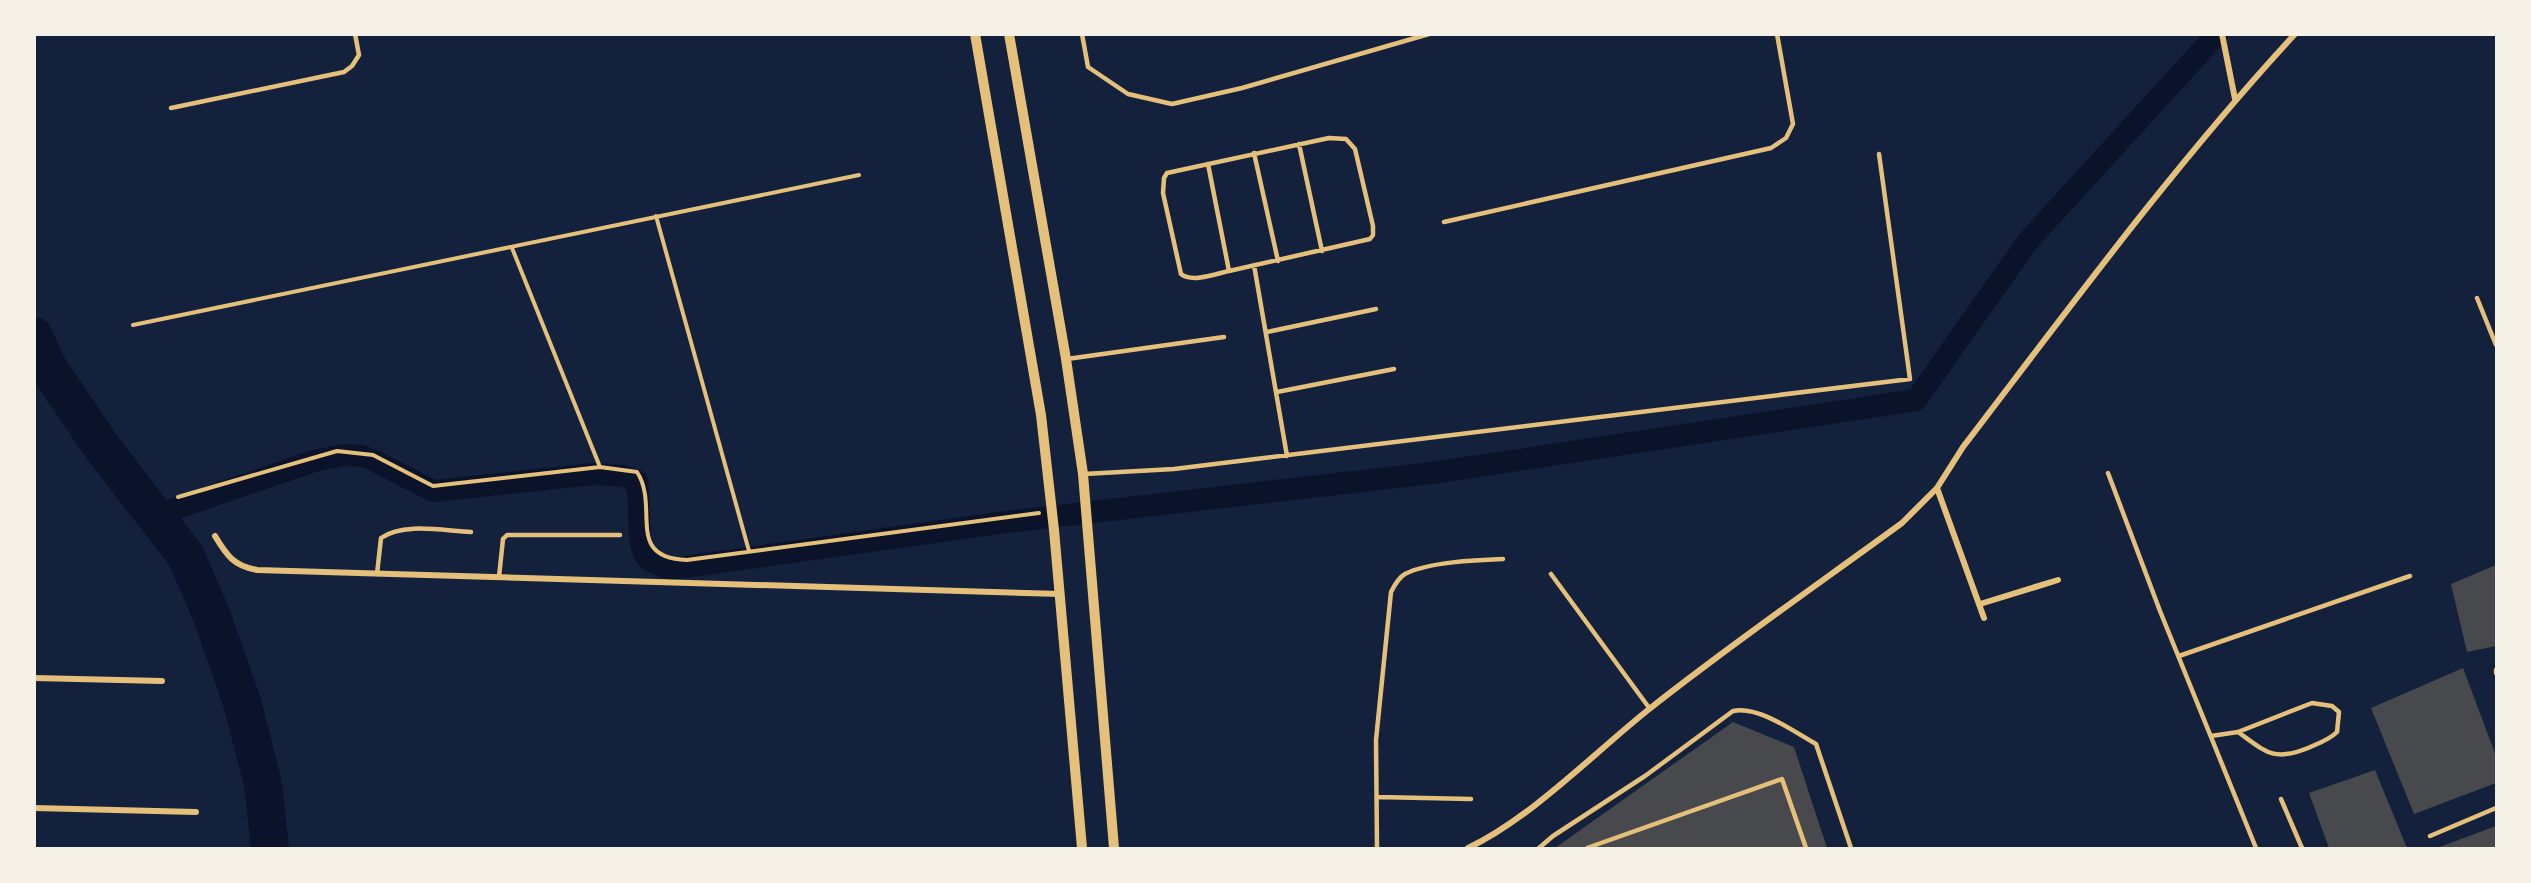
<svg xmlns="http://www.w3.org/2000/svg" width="2531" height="883" viewBox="0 0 2531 883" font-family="'Noto Sans',sans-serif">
<rect width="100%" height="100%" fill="#14213d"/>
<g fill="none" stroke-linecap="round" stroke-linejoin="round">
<path stroke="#0b132b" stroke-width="22" d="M 154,516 L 314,461 L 344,455 L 362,456 L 373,460 L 433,491 L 594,474 L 624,476 L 637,481 C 641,500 635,547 648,559 C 653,564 664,566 670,569 L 1006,522 L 1432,473 L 1916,400 L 2028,241 L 2217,34"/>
<path stroke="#0b132b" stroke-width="38" d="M 34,336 L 47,366 L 101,446 L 186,556 L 211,614 L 242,702 L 263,784 L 270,848"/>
</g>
<path fill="#48494c" d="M 2496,565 L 2496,646 L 2467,652 L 2451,584 Z
M 2463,668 L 2496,756 L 2496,783 L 2414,814 L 2371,708 Z
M 1733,722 L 1794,747 L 1827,848 L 1555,848 Z
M 2375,770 L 2407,848 L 2329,848 L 2309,793 Z
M 2496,826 L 2496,848 L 2437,848 Z"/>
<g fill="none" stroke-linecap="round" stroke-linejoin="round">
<path stroke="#e5c07b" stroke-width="4" d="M 656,216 L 749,551
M 512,248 L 600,467
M 133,325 L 859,175
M 178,497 L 337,451 L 373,455 L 433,486 L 600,467 L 637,472 C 660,507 624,558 687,560 L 1039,513"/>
<path stroke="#e5c07b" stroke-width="4.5" d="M 1082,34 L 1088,67 L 1128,94 L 1172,104 L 1242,88 L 1429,34
M 171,108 L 344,72 L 352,66 L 359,55 L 355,34
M 1299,144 L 1322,251
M 1254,153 L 1278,261
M 1208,164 L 1229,271 L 1370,239 L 1373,235 L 1373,226 L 1355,149 L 1346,139 L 1329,138 L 1167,173 L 1164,178 L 1163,193 L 1181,274 C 1192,283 1215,274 1229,271
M 1444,222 L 1771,148 L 1786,138 L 1793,124 L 1777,34
M 1254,265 L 1287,456
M 2477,298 L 2496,345
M 1267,332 L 1376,309
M 1067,359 L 1224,337
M 1277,392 L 1394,369
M 2108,473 L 2160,611 L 2256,848
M 1084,474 L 1174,469 L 1910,379 L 1879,154
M 377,574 L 381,538 C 404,522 444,531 471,532
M 1551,574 L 1650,709
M 499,577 L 503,539 L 507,535 L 620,535
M 2179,656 L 2410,576
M 2496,670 L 2496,673
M 2211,736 L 2238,732 L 2312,703 L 2332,706 L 2339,712 L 2337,732 C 2329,740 2319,743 2308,748 C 2273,762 2266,752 2238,732
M 1377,797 L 1471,799
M 2281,799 L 2302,848
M 2430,836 L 2496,808
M 1377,848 L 1376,740 L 1391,592 C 1394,586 1398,578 1405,574 C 1428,562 1477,560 1503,559
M 1539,848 L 1553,836 L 1645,776 L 1733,711 C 1758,705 1794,732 1816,744 L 1851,848
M 1587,848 L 1782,779 L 1806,848"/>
<path stroke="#e5c07b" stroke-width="6" d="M 2222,34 L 2235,99
M 1937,488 L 1984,618
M 215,536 C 227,556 234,566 257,570 L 1060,594
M 1980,604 L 2058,580
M 34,678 L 162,681
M 34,808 L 196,812
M 1468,848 C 1531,818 1593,754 1648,710 C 1730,645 1817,585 1902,523 L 1937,488 L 1963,447 C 2070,307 2175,164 2295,34"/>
<path stroke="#e5c07b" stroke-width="10" d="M 975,34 L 1041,415 L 1054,530 L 1082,848
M 1009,34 L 1066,359 L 1083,474 L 1114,848"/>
</g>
<rect width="2531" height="883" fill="none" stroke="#f6f1e7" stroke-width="72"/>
</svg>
